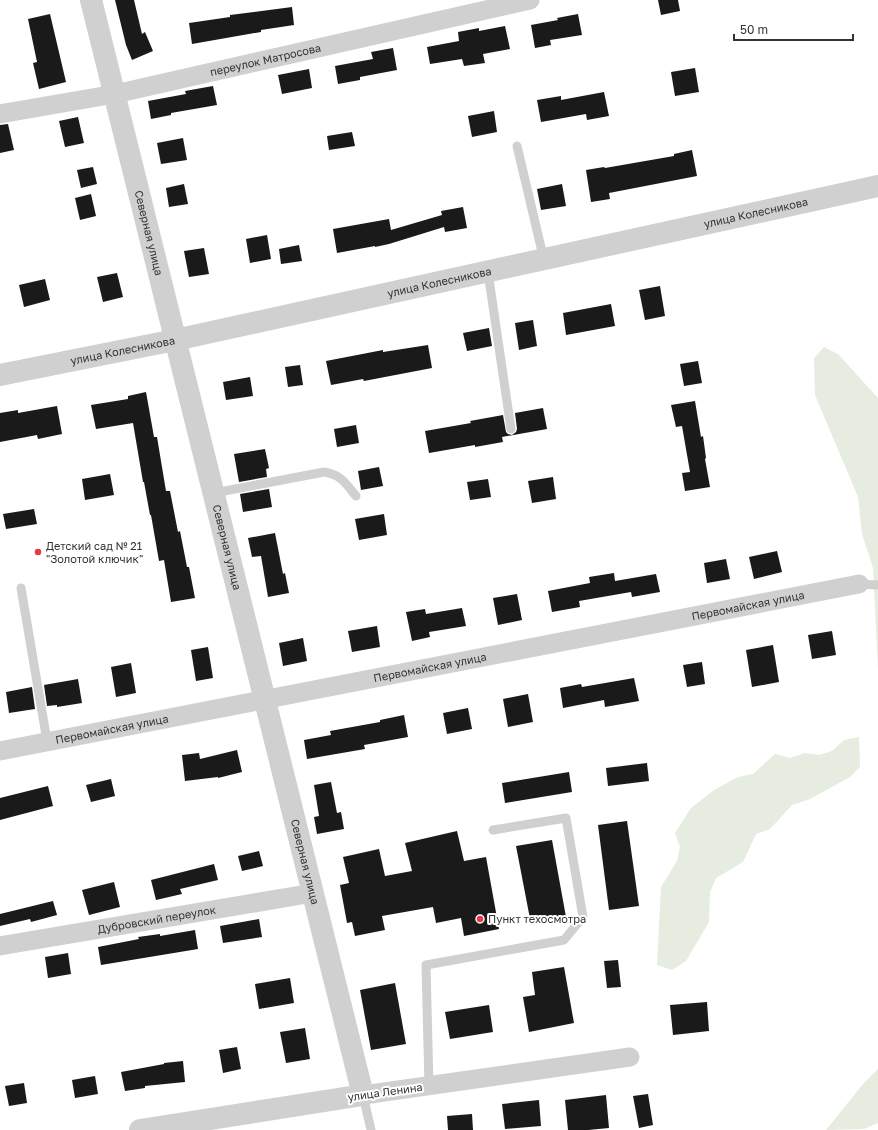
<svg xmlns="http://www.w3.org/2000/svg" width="878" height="1130" viewBox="0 0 878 1130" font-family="'Golos Text',sans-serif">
<rect width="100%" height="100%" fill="#fff"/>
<path fill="#e6ecdf" d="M 824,347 L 838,354 L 878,398 L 878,669 L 873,568 L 862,534 L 858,497 L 815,395 L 814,358 Z
M 859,737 L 860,767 L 850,777 L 810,799 L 792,805 L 770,829 L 756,834 L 743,862 L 716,878 L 710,892 L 709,922 L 686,961 L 672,970 L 657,965 L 661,887 L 677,861 L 680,847 L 675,833 L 691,808 L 714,790 L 738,777 L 753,774 L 775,754 L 790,758 L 805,753 L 819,755 L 832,751 L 844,740 Z
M 878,1069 L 878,1123 L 864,1129 L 826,1130 L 863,1084 Z"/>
<path fill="#1a1a1a" d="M 115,0 L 134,0 L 142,34 L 145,32 L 153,51 L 132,60 L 126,45 Z
M 658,0 L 678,0 L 680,11 L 661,15 Z
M 292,7 L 294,25 L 261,30 L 261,32 L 192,44 L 189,23 L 230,17 L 230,15 Z
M 50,14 L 66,82 L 39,89 L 33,63 L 37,62 L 28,19 Z
M 578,14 L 582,35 L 550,40 L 551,45 L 535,48 L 531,25 L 558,20 L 557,18 Z
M 505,26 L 510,49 L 483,54 L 485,63 L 464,66 L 462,59 L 430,64 L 427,47 L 459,41 L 458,32 L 479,28 L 479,31 Z
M 393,48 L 397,70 L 360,77 L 360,80 L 338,84 L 335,66 L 373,59 L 371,52 Z
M 695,68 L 699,92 L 675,96 L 671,72 Z
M 309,69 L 312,88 L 282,94 L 278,75 Z
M 213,86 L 217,105 L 171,113 L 171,115 L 151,119 L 148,101 L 186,94 L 185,91 Z
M 604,92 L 609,116 L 587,120 L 586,114 L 541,122 L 537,100 L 561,96 L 561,100 Z
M 494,111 L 497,132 L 472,137 L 468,116 Z
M 78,117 L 84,143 L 65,147 L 59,121 Z
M 8,124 L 14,150 L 0,153 L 0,125 Z
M 352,132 L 355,146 L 329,150 L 327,136 Z
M 183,138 L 187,160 L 161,164 L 157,143 Z
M 692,150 L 697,176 L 609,193 L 610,199 L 591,202 L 586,170 L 604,167 L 605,168 L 674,156 L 674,154 Z
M 93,167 L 97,184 L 81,188 L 77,170 Z
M 184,184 L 188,204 L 169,207 L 166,188 Z
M 562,184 L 566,206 L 541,210 L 537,189 Z
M 91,194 L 96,216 L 80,220 L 75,198 Z
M 463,207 L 467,228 L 445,232 L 444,227 L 389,244 L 375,247 L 375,246 L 337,253 L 333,229 L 389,219 L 391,230 L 442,215 L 441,211 Z
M 267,235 L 271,259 L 250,263 L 246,239 Z
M 299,245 L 302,261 L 281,264 L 279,249 Z
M 204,248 L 209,274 L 189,277 L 184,251 Z
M 117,273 L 123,297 L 103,302 L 97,277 Z
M 45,279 L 50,300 L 24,307 L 19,285 Z
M 660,286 L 665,316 L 645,320 L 639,290 Z
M 611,304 L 615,326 L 566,335 L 563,313 Z
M 533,320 L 537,346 L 519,350 L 515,323 Z
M 489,328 L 492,346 L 467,351 L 463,333 Z
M 428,345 L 432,368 L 364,381 L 363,379 L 331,385 L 326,361 L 383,350 L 383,352 Z
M 698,361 L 702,383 L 684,386 L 680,364 Z
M 300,365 L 303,385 L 288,387 L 285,367 Z
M 250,377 L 253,396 L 226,400 L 223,382 Z
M 146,392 L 154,437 L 157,437 L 166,491 L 170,491 L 178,532 L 180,531 L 187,567 L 189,567 L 195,598 L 171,602 L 164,560 L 159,561 L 151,515 L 150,515 L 144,482 L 143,482 L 133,423 L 96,429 L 91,405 L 128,399 L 128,396 Z
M 695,401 L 701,437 L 703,436 L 706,458 L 705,459 L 710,487 L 685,491 L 682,473 L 690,472 L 682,426 L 676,427 L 671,405 Z
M 57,406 L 62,434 L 38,439 L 37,435 L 0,442 L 0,413 L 18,410 L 18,413 Z
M 543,408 L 547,429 L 502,437 L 503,442 L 475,447 L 475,445 L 429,453 L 425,431 L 471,423 L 470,421 L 503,415 L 506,432 L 508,434 L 512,435 L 516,432 L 517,429 L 515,413 Z
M 356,425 L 359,443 L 337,447 L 334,429 Z
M 265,449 L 269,468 L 266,469 L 267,477 L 239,482 L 234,454 Z
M 379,467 L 383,486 L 361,490 L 358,471 Z
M 110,474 L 114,495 L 85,500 L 82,479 Z
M 553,477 L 556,499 L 532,503 L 528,481 Z
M 488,479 L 491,497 L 470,500 L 467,482 Z
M 269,489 L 272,507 L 243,512 L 240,494 Z
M 34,509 L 37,524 L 6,529 L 3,514 Z
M 384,514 L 387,535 L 359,540 L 355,519 Z
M 275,533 L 283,574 L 285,573 L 289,593 L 268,597 L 261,556 L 252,557 L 248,538 Z
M 777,551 L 782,572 L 754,579 L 749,557 Z
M 726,559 L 730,579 L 707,583 L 704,563 Z
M 614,573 L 615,581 L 656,574 L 660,592 L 632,597 L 631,592 L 579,601 L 580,607 L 552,612 L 548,591 L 590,583 L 589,577 Z
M 517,594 L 522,620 L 498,625 L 493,598 Z
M 462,608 L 466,626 L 429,632 L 430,637 L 412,641 L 406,612 L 425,609 L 426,614 Z
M 377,626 L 380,647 L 352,652 L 348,631 Z
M 832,631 L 836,655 L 812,659 L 808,635 Z
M 303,638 L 307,661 L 283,666 L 279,643 Z
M 773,645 L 779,682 L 752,687 L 746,650 Z
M 208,647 L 213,678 L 196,681 L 191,650 Z
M 702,662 L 705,684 L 687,687 L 683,665 Z
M 131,663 L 136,693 L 116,697 L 111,667 Z
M 634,678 L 639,701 L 605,707 L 604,700 L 563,708 L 560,688 L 581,684 L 582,687 Z
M 78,679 L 82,703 L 57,707 L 57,705 L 47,706 L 44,685 Z
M 32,687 L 35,709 L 9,713 L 6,692 Z
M 528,694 L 533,722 L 508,727 L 503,699 Z
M 468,708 L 472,729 L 447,734 L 443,713 Z
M 404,715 L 408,737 L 364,745 L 365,749 L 307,759 L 304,740 L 331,735 L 330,731 L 380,722 L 380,720 Z
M 237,750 L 242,772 L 218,778 L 218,777 L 185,781 L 182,755 L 199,753 L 200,759 Z
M 647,763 L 649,781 L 608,786 L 606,768 Z
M 569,772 L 572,792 L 505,803 L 502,783 Z
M 111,779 L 115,796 L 91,802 L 86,785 Z
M 331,782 L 337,813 L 341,812 L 344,829 L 317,834 L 314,817 L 319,816 L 314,785 Z
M 48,786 L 53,806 L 0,820 L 0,798 Z
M 627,821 L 639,906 L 609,910 L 598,825 Z
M 457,831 L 464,861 L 486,857 L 499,929 L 464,936 L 461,918 L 436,923 L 433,907 L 382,916 L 385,930 L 355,936 L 352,922 L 347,923 L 340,885 L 349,883 L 343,857 L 379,849 L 385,876 L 412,871 L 405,843 Z
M 552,840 L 566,917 L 531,924 L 516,846 Z
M 259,851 L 263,866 L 242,871 L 238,856 Z
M 214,864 L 218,880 L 180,889 L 182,894 L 156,900 L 151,880 Z
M 114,882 L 120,907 L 89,915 L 82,890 Z
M 53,901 L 57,915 L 31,922 L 30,919 L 0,926 L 0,914 Z
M 259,919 L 262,937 L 223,943 L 220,926 Z
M 195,930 L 198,949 L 101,965 L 98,947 L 139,939 L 138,937 L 160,934 L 160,936 Z
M 68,953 L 71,974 L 48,978 L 45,957 Z
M 618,960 L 621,987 L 607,988 L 604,961 Z
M 564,967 L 574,1023 L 529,1032 L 523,997 L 535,995 L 532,972 Z
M 290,978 L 294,1003 L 259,1009 L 255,984 Z
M 395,983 L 406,1044 L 371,1050 L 360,990 Z
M 707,1002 L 709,1031 L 673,1035 L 670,1005 Z
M 489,1005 L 493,1032 L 450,1039 L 445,1012 Z
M 305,1028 L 310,1059 L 286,1063 L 280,1032 Z
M 237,1047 L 241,1069 L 223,1073 L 219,1050 Z
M 183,1061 L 185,1082 L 145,1086 L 145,1088 L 125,1091 L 121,1072 L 164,1064 L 164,1063 Z
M 95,1076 L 98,1094 L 75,1098 L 72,1080 Z
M 24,1083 L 27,1103 L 9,1106 L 5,1086 Z
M 648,1094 L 653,1125 L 639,1128 L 633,1096 Z
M 606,1095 L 609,1128 L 588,1130 L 568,1130 L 565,1100 Z
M 539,1100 L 541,1126 L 505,1129 L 502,1104 Z
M 472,1114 L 473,1130 L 448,1130 L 447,1116 Z"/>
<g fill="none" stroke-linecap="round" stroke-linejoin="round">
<path stroke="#d0d0d0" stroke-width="9" d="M 517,146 L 544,260
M 488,272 L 511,429
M 214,493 L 324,472 C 342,475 345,483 356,496
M 859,584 L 878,585
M 21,588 L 47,741
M 429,1086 L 426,965 L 564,940 L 583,917 L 566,818 L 493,830
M 363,1095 L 371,1130"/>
<g stroke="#d0d0d0" stroke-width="19">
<path id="s1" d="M 0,114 L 115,94 L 530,0"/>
<path id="s2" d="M 0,751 L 859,584"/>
<path id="s3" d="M 0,946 L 313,893"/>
<path d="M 363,1095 L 630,1057"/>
</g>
<g stroke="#d0d0d0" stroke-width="22">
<path id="s4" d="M 91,0 L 363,1095 L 140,1130"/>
<path id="s5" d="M 0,375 L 175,340 L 878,186"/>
</g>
</g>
<g fill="#e63946" stroke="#fff" stroke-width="1.5">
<circle cx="38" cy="552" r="4"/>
<circle cx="480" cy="919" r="4"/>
</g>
<g text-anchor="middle" stroke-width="4" stroke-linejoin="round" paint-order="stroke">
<g font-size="11" fill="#333" stroke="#fff">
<text dy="4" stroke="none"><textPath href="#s1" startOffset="271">переулок Матросова</textPath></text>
<text dy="4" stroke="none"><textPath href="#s5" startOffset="773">улица Колесникова</textPath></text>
<text dy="4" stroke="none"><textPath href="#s4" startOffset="240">Северная улица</textPath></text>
<text dy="4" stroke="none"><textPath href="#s5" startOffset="449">улица Колесникова</textPath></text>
<text dy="4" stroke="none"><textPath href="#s5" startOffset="125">улица Колесникова</textPath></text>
<text dy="4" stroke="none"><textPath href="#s4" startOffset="564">Северная улица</textPath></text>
<text dy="4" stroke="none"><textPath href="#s2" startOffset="762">Первомайская улица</textPath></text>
<text dy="4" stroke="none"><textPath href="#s2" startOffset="438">Первомайская улица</textPath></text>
<text dy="4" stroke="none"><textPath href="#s2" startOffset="114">Первомайская улица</textPath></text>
<text dy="4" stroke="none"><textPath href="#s4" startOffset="888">Северная улица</textPath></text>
<text dy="4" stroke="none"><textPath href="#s3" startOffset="159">Дубровский переулок</textPath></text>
<text transform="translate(385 1092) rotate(-8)" y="4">улица Ленина</text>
</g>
<g font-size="11" fill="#333" stroke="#fff" text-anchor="start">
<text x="46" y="550">Детский сад № 21<tspan x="46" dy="13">"Золотой ключик"</tspan></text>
<text x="488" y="923">Пункт техосмотра</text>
</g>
</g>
<path d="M734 34v6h119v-6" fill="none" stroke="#333333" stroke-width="2"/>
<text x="740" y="34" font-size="12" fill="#333333" stroke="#ffffff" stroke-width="3" paint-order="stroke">50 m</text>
</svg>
